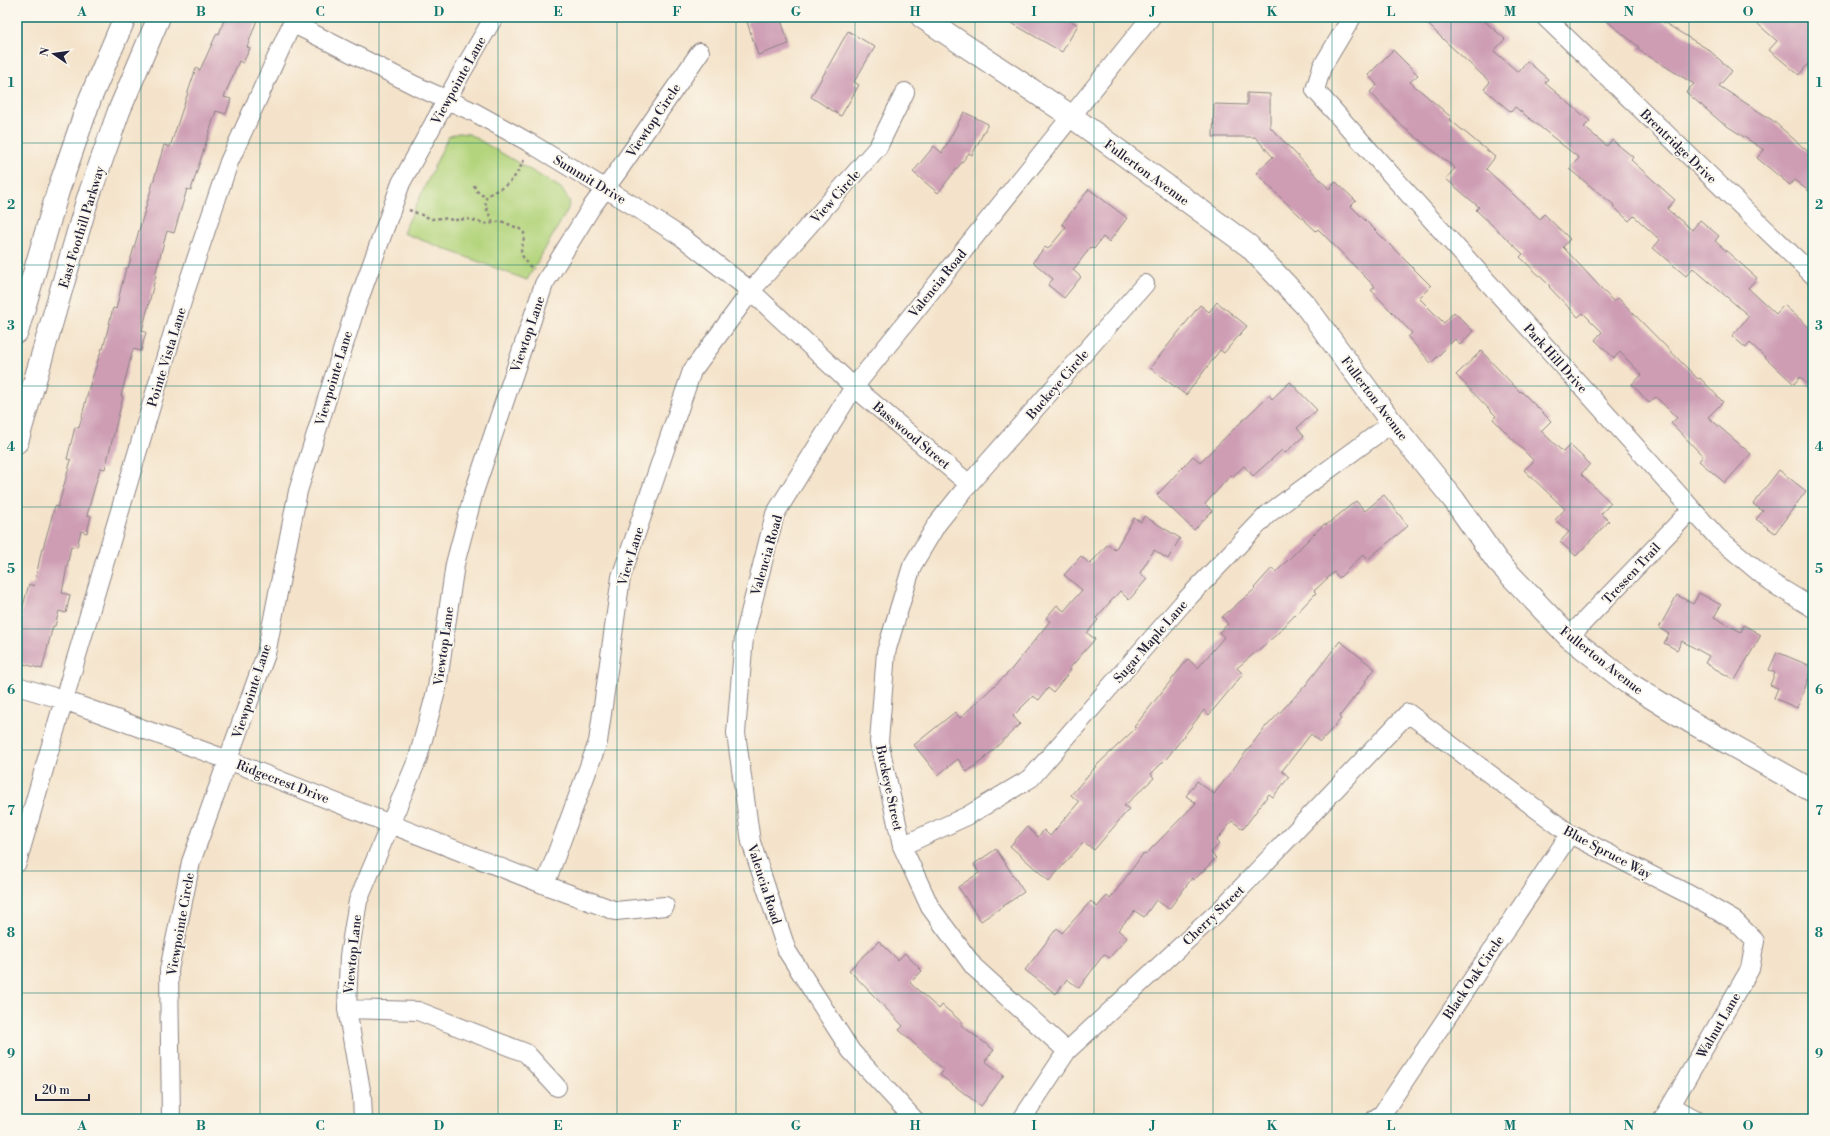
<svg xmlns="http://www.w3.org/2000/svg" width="1830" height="1136" viewBox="0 0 1830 1136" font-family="'Libre Bodoni',serif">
<rect width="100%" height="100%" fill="#fbf7ec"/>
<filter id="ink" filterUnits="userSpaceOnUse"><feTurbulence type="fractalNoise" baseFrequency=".025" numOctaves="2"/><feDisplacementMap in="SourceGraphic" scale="8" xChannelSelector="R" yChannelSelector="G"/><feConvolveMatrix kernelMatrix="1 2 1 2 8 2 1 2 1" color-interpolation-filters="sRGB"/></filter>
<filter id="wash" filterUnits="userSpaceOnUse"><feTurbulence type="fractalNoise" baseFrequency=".012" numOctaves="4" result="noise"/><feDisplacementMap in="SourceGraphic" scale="16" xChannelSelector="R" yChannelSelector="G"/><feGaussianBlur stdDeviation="0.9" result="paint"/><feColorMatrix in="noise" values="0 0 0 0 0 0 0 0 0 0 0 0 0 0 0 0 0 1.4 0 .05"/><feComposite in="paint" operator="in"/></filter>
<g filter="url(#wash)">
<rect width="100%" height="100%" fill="#f4e3ca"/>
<path fill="#b3d47b" stroke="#6a7b5b" d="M 458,133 L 469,134 L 561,188 L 570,202 L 567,211 L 527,280 L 403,233 L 448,137 Z"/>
<g id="blocks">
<path fill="#ce9db4" d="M 225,17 L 258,17 L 247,47 L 250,48 L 243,63 L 239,61 L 224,97 L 231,99 L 226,114 L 216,111 L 191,190 L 187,189 L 174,233 L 167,231 L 155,275 L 156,275 L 142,331 L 146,332 L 141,351 L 133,349 L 121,396 L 123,397 L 105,469 L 100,468 L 87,515 L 91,516 L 87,533 L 81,531 L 77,547 L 71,546 L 62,593 L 70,595 L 66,613 L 59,611 L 55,626 L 53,626 L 42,669 L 17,662 L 17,640 L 23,617 L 20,617 L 29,584 L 34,586 L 42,548 L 43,548 L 55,506 L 58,507 L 71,460 L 67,459 L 75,427 L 79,428 L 89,388 L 102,348 L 103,349 L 113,308 L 116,309 L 126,268 L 128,268 L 164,145 L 170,147 L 196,68 L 200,70 L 217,33 L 219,34 Z
M 761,17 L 780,17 L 789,44 L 758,55 L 747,22 Z
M 1001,17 L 1064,17 L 1078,25 L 1062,52 Z
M 1421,17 L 1480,17 L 1505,39 L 1494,51 L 1518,72 L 1527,61 L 1548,79 L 1545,83 L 1590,121 L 1584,127 L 1607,146 L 1612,140 L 1633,157 L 1631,160 L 1675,200 L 1667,209 L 1692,230 L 1700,220 L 1719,236 L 1715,241 L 1757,278 L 1748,288 L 1776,314 L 1784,305 L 1813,331 L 1813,390 L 1800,377 L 1794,384 L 1750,343 L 1746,348 L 1732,336 L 1749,316 L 1693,268 L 1686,276 L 1653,248 L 1660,240 L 1634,216 L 1629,221 L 1613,206 L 1614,205 L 1569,169 L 1579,158 L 1515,107 L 1511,112 L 1484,89 L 1490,82 L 1446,42 Z
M 1602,17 L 1655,17 L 1709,50 L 1732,71 L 1719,86 L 1772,120 L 1813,156 L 1813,194 L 1794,180 L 1790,185 L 1757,158 L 1764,150 L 1721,122 L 1686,92 L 1694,84 L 1637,49 L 1639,47 Z
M 1750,17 L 1807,17 L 1813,22 L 1813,58 L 1799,75 L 1769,50 L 1777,41 Z
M 848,31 L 875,47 L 854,82 L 859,85 L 841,116 L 811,97 Z
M 1393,50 L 1418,75 L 1410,82 L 1451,117 L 1449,119 L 1495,157 L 1486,169 L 1540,219 L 1544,214 L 1570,239 L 1563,247 L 1614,302 L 1618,298 L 1698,379 L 1700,378 L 1723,402 L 1708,417 L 1751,454 L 1725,483 L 1699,461 L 1703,456 L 1671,423 L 1677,418 L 1656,397 L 1649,403 L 1632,384 L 1642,375 L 1620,352 L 1614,358 L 1595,340 L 1602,332 L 1583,313 L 1578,317 L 1549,287 L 1550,286 L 1520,257 L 1523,254 L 1476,210 L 1479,207 L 1446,179 L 1455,168 L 1402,126 L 1370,92 L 1377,85 L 1368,75 Z
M 1247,93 L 1270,94 L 1270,127 L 1329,189 L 1336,182 L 1356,201 L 1351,206 L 1431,286 L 1419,298 L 1444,323 L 1454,312 L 1473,331 L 1460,345 L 1455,339 L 1431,363 L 1408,337 L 1412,333 L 1371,290 L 1375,287 L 1318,229 L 1316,231 L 1280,197 L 1256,173 L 1273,157 L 1255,137 L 1213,137 L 1214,104 L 1247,105 Z
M 964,112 L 988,124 L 972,155 L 969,153 L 938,193 L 913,172 L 934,146 L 942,153 Z
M 1089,189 L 1127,218 L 1109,242 L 1103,237 L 1094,249 L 1091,247 L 1073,270 L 1081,277 L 1064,298 L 1048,285 L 1053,279 L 1033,262 L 1045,247 L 1048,249 L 1066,227 L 1062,224 Z
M 1217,302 L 1247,326 L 1224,353 L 1220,350 L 1186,395 L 1150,368 L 1200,305 L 1209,312 Z
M 1481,351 L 1520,392 L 1521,391 L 1551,421 L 1541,431 L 1563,452 L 1570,445 L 1590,464 L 1581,474 L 1611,503 L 1601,514 L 1609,521 L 1576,556 L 1560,542 L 1569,532 L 1555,520 L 1565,509 L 1524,470 L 1534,461 L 1493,419 L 1496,416 L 1456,375 Z
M 1290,382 L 1317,410 L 1297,428 L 1304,436 L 1285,453 L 1282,450 L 1253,476 L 1244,466 L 1232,477 L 1231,475 L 1205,504 L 1212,511 L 1194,530 L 1157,495 L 1193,456 L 1200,462 L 1269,395 L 1272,399 Z
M 1779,470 L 1806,491 L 1775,533 L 1756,519 L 1763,511 L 1753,504 Z
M 1384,495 L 1408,526 L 1368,559 L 1364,554 L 1339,578 L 1334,572 L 1314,591 L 1316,593 L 1275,636 L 1237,668 L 1243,674 L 1209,715 L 1204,710 L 1167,758 L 1151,774 L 1154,778 L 1124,806 L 1129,809 L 1094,850 L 1084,842 L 1049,881 L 1010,846 L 1027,827 L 1038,837 L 1044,830 L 1050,836 L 1079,802 L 1071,795 L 1097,765 L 1136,728 L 1134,727 L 1188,659 L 1198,668 L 1224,637 L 1219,632 L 1228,624 L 1222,617 L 1255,589 L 1254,588 L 1272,568 L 1276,572 L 1324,524 L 1326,525 L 1356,501 L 1365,511 Z
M 1144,516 L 1180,538 L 1168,559 L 1154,550 L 1140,573 L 1147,579 L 1129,600 L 1120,591 L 1096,618 L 1098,620 L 1087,633 L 1095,639 L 1069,669 L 1071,670 L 1053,692 L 1048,688 L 1039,700 L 1033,696 L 1013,716 L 1020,724 L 984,759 L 967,772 L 958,759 L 938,775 L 914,745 L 955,712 L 960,718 L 1010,671 L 1050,621 L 1046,618 L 1057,605 L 1064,611 L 1082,590 L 1064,575 L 1081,556 L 1090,564 L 1108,544 L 1115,550 L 1134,518 L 1141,522 Z
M 1699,593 L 1721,605 L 1714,617 L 1741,632 L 1744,625 L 1761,635 L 1735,680 L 1705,663 L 1709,656 L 1682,641 L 1677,650 L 1664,643 L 1669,634 L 1659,628 L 1677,595 L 1693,604 Z
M 1340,641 L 1375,669 L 1365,681 L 1366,682 L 1339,717 L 1341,719 L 1320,742 L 1311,734 L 1282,771 L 1289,777 L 1273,797 L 1269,794 L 1243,829 L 1232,821 L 1216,841 L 1219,844 L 1211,853 L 1216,858 L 1194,880 L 1192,878 L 1169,909 L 1156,900 L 1144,917 L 1135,911 L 1118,930 L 1127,938 L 1109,958 L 1104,954 L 1079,988 L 1067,979 L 1056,994 L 1025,970 L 1057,928 L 1062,933 L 1091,901 L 1097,907 L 1107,896 L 1110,899 L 1143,854 L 1145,855 L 1196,803 L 1186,796 L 1197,781 L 1214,794 L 1266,726 L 1267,726 L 1305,686 Z
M 1777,652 L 1813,667 L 1797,708 L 1774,698 L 1778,688 L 1770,685 L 1775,673 L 1769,670 Z
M 996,849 L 1024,892 L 981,921 L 958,887 L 979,873 L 974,864 Z
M 879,941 L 898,960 L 905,953 L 922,971 L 910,983 L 939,1009 L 942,1005 L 963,1023 L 961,1025 L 994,1050 L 985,1061 L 1004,1075 L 981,1106 L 940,1075 L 944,1070 L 899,1030 L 903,1026 L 849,970 Z"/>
</g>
</g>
<g filter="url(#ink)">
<use href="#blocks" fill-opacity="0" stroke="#8b8282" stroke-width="1"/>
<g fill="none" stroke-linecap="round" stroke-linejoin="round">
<defs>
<path id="minor" d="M 1352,17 L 1322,67 L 1315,90 L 1717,537 L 1772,583 L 1813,608
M 1545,17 L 1813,275
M 292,23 L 416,86 L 474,112 L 530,143 L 634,206 L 683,238 L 751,291 L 854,387 L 969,484
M 1569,637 L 1692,509
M 17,686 L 64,700 L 228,760 L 545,885 L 616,911 L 665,906
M 902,846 L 967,816 L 1031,778 L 1182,604 L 1268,514 L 1392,423
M 17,863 L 70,679 L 185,292 L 229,162 L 295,17
M 545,885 L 598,742 L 621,577 L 692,371 L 751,291 L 878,147 L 905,92
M 347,1009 L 418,1011 L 526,1053 L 557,1087
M 1067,1051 L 974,967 L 930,907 L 902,846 L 879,742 L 886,652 L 912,566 L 937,524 L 969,484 L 1145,284
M 1671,1106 L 1695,1119
M 171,1119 L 169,970 L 191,862 L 266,654 L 298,491 L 353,316 L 401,183 L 462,72 L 494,17
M 363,1119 L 362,1096 L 347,1009 L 349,956 L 358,901 L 418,758 L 437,688 L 455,564 L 474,492 L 544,284 L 591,208 L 618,171 L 700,52
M 914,1119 L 851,1051 L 787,951 L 751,842 L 736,733 L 744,637 L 775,514 L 854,387 L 1151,17
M 1022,1119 L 1067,1051 L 1223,907 L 1408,713 L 1570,834 L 1690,895 L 1735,921 L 1755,941 L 1750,969 L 1663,1119
M 1375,1119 L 1382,1114 L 1570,834"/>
<path id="major" d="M 922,17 L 1071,116 L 1249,246 L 1306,306 L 1392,423 L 1454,500 L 1497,561 L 1569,637 L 1628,683 L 1691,722 L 1813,791
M 17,332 L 58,191 L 90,99 L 125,17
M 17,442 L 87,201 L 119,111 L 159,17"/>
</defs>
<use href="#minor" stroke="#8b8282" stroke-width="20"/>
<use href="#major" stroke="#8b8282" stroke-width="24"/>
<path stroke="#8b8282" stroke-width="2.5" stroke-dasharray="3 3" stroke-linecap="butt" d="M 474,185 C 476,192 481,195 487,197
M 409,210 L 432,219 L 442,218 L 454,220 L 467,219 L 488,224 L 501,221 L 520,229 L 524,233 L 524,238 L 521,251 L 523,257 L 527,264 L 534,269
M 493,222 C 475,189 493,197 510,182 C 516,176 520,168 524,160"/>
<use href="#minor" stroke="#fff" stroke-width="18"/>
<use href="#major" stroke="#fff" stroke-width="22"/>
</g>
</g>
<path fill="none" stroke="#0f766e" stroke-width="1" stroke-opacity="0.55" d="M 141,17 L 141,1119M 260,17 L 260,1119M 379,17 L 379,1119M 498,17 L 498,1119M 617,17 L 617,1119M 736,17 L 736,1119M 855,17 L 855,1119M 975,17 L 975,1119M 1094,17 L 1094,1119M 1213,17 L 1213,1119M 1332,17 L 1332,1119M 1451,17 L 1451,1119M 1570,17 L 1570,1119M 1689,17 L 1689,1119M 17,143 L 1813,143M 17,265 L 1813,265M 17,386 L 1813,386M 17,507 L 1813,507M 17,629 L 1813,629M 17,750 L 1813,750M 17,871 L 1813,871M 17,993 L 1813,993"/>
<g text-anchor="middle" stroke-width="3.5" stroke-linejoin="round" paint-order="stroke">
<g font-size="13" fill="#22223b" stroke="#fbf7ec">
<text transform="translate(458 80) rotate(-61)" y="5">Viewpointe Lane</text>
<text transform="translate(653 120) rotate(-56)" y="5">Viewtop Circle</text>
<text transform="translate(1679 146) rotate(44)" y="5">Brentridge Drive</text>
<text transform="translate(1147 172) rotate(36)" y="5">Fullerton Avenue</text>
<text transform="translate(590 179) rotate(31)" y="5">Summit Drive</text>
<text transform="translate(835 196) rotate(-48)" y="5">View Circle</text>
<text transform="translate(81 227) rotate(-73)" y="5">East Foothill Parkway</text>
<text transform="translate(937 283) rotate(-51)" y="5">Valencia Road</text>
<text transform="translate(527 334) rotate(-71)" y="5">Viewtop Lane</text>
<text transform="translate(166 357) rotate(-73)" y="5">Pointe Vista Lane</text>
<text transform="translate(1556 358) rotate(48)" y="5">Park Hill Drive</text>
<text transform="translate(333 378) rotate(-73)" y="5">Viewpointe Lane</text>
<text transform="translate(1057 384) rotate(-49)" y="5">Buckeye Circle</text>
<text transform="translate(1375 398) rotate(53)" y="5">Fullerton Avenue</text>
<text transform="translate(912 435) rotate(40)" y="5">Basswood Street</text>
<text transform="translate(766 555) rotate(-74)" y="5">Valencia Road</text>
<text transform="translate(630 556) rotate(-73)" y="5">View Lane</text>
<text transform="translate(1631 573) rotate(-47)" y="5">Tressen Trail</text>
<text transform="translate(1150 641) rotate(-49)" y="5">Sugar Maple Lane</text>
<text transform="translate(443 646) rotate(-82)" y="5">Viewtop Lane</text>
<text transform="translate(1602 660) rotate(38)" y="5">Fullerton Avenue</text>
<text transform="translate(251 691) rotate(-72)" y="5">Viewpointe Lane</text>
<text transform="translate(283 781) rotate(21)" y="5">Ridgecrest Drive</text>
<text transform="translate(890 788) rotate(78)" y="5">Buckeye Street</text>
<text transform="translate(1608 852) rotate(28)" y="5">Blue Spruce Way</text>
<text transform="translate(765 884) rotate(72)" y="5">Valencia Road</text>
<text transform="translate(1213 915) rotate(-44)" y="5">Cherry Street</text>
<text transform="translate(180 924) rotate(-80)" y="5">Viewpointe Circle</text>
<text transform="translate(352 954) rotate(-84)" y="5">Viewtop Lane</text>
<text transform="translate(1473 977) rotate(-56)" y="5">Black Oak Circle</text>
<text transform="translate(1718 1025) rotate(-60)" y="5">Walnut Lane</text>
</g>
</g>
<rect width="1830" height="1136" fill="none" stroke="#fbf7ec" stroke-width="44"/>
<g transform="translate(54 54) rotate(283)" stroke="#fbf7ec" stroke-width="3" paint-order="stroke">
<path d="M0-3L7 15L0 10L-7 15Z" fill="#22223b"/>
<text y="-6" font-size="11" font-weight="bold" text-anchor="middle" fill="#22223b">N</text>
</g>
<path d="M36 1094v6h53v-6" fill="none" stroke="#22223b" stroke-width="2"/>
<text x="42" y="1094" font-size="12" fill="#22223b" stroke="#fbf7ec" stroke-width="3" paint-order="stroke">20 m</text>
<rect x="22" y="22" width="1786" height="1092" fill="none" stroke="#0f766e" stroke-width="1.5"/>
<g font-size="13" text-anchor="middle" font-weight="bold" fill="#0f766e">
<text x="82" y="16">A</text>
<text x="201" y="16">B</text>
<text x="320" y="16">C</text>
<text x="439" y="16">D</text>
<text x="558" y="16">E</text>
<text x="677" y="16">F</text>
<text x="796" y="16">G</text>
<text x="915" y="16">H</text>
<text x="1034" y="16">I</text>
<text x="1153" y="16">J</text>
<text x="1272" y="16">K</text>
<text x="1391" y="16">L</text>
<text x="1510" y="16">M</text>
<text x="1629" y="16">N</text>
<text x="1748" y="16">O</text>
<text x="11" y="87">1</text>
<text x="1819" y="87">1</text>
<text x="11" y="209">2</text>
<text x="1819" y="209">2</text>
<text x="11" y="330">3</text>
<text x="1819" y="330">3</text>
<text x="11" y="451">4</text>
<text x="1819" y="451">4</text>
<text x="11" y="573">5</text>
<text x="1819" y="573">5</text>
<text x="11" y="694">6</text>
<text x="1819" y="694">6</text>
<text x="11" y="815">7</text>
<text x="1819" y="815">7</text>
<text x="11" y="937">8</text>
<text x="1819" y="937">8</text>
<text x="11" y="1058">9</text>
<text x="1819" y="1058">9</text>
<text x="82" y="1130">A</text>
<text x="201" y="1130">B</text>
<text x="320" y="1130">C</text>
<text x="439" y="1130">D</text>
<text x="558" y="1130">E</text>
<text x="677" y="1130">F</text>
<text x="796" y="1130">G</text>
<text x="915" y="1130">H</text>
<text x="1034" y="1130">I</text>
<text x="1153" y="1130">J</text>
<text x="1272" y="1130">K</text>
<text x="1391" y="1130">L</text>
<text x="1510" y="1130">M</text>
<text x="1629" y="1130">N</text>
<text x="1748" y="1130">O</text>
</g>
</svg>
